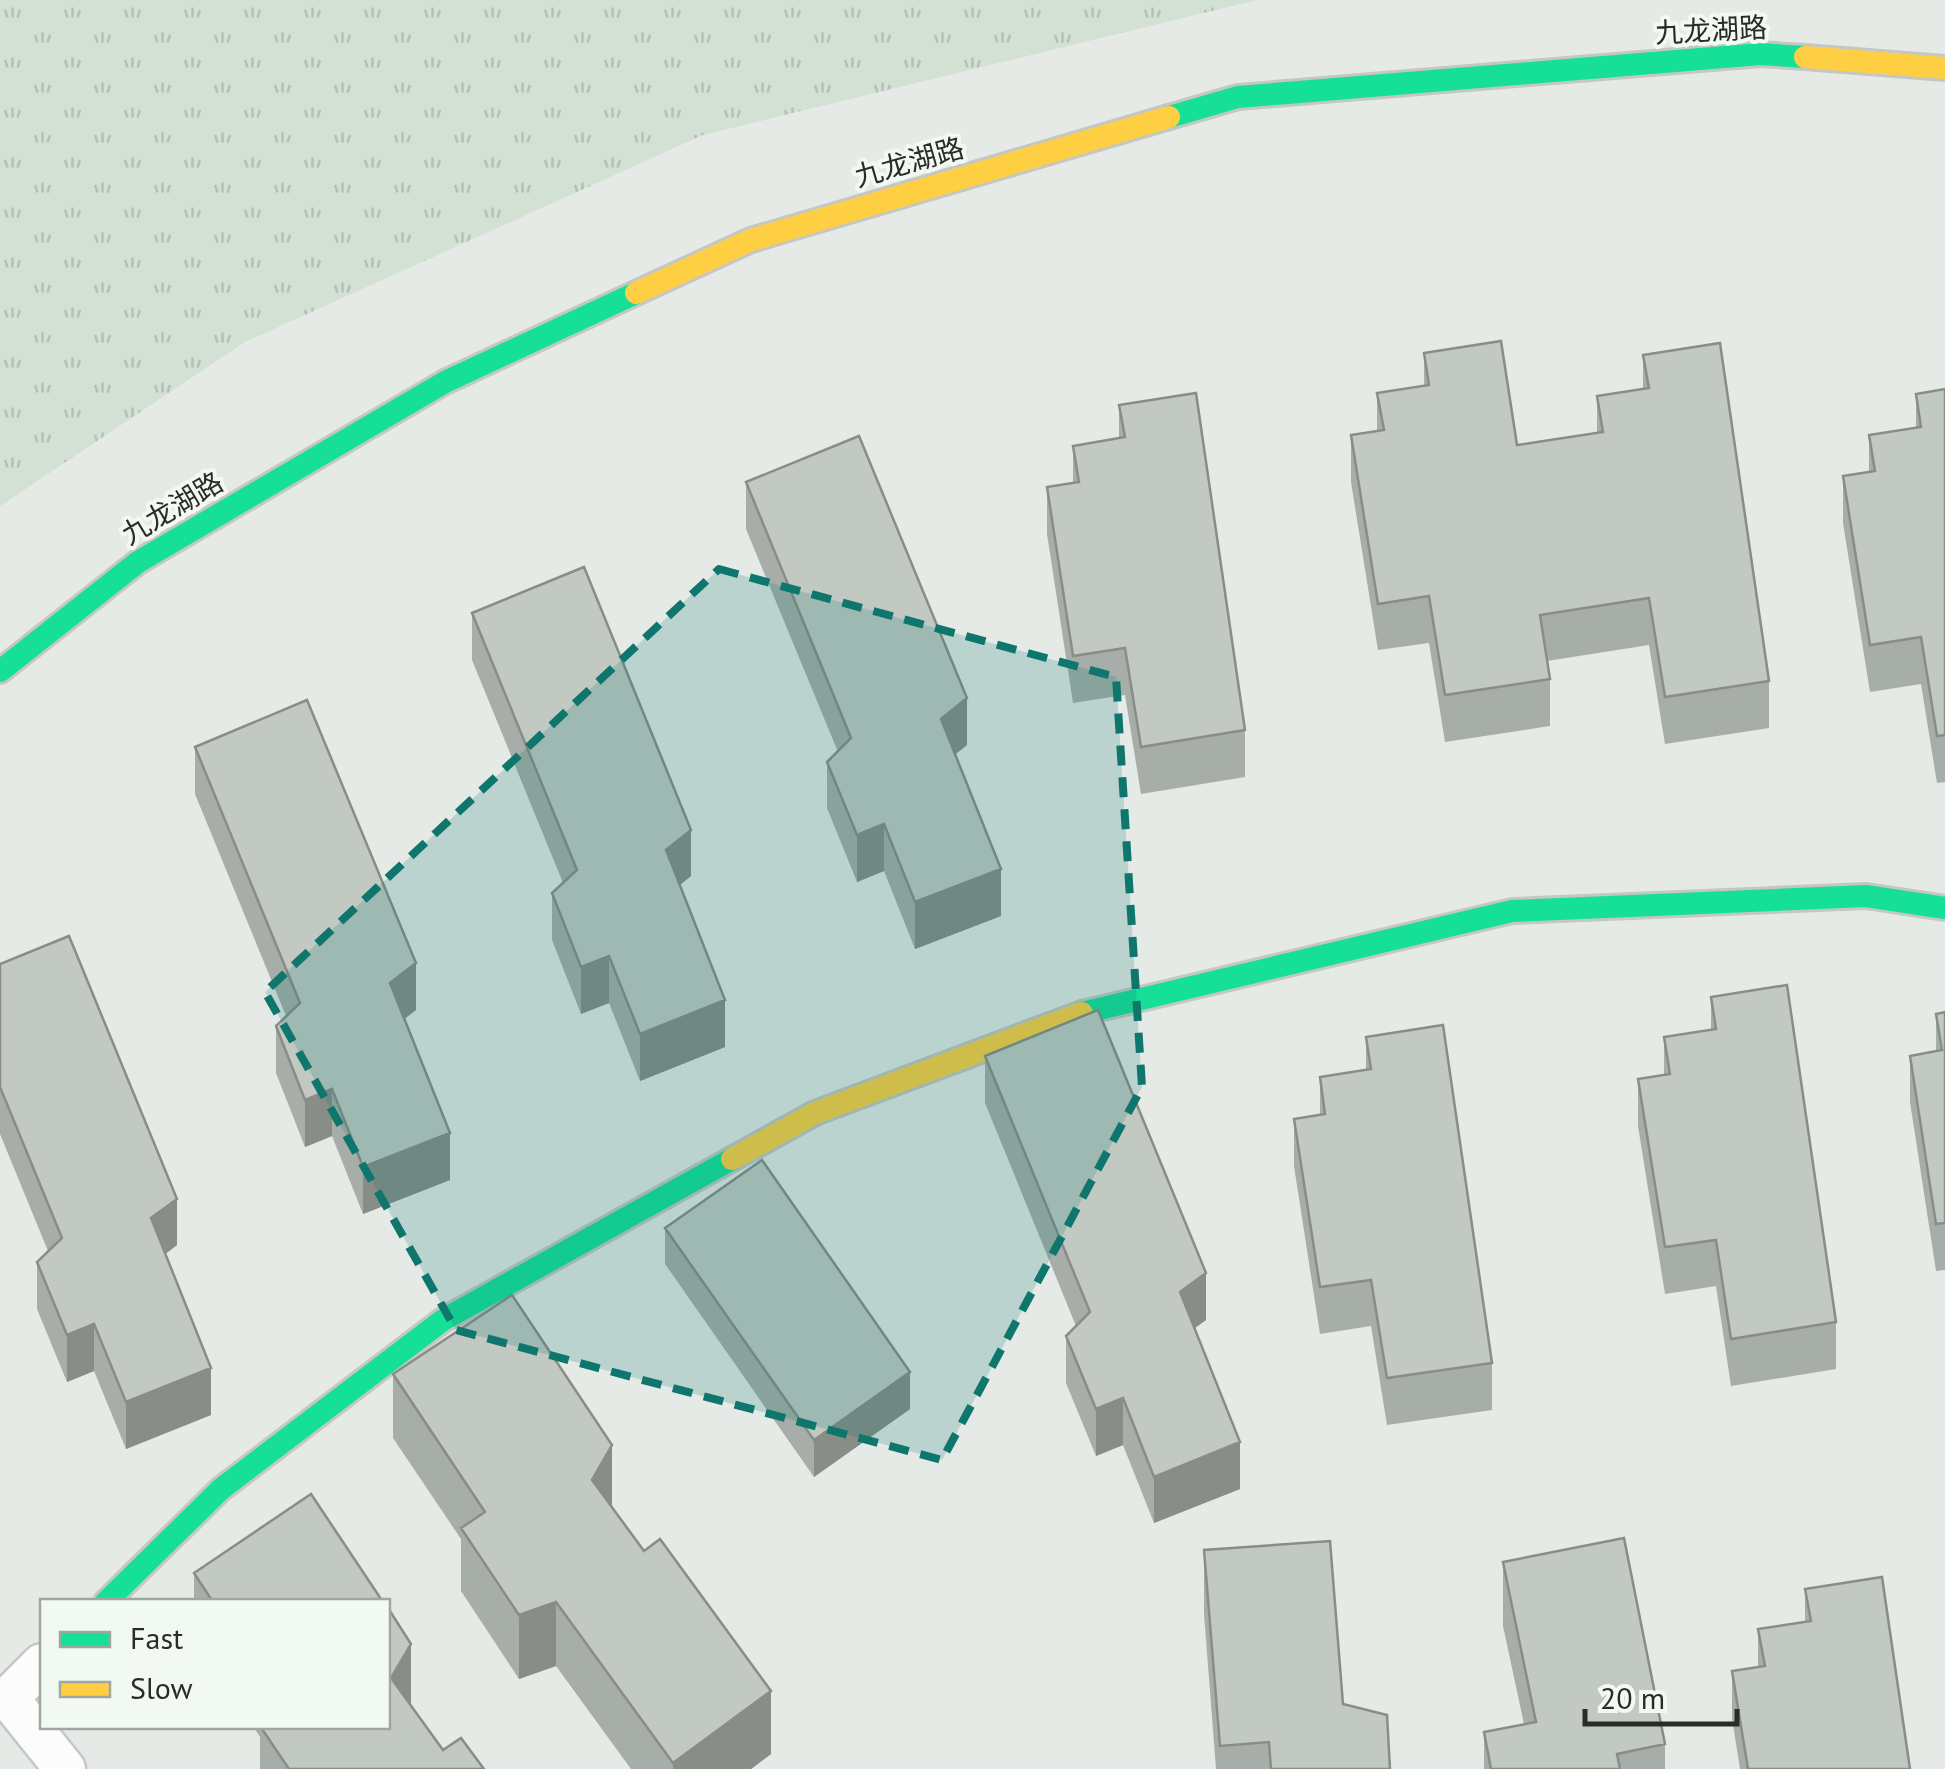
<svg xmlns="http://www.w3.org/2000/svg" width="1945" height="1769" viewBox="0 0 1945 1769" font-family="'PT Sans','Noto Sans SC',sans-serif">
<defs>
<pattern id="grass-tufts" width="24" height="20" patternUnits="userSpaceOnUse" patternTransform="scale(2.5)"><rect width="24" height="20" fill="#d3e0d4"/><path d="M3 7l-1-3M5 7V3M7 7l1-3M15 17l-1-3M17 17v-4M19 17l1-3" fill="none" stroke="#b5c0b6"/></pattern>
</defs>
<rect width="100%" height="100%" fill="#e6eae6"/>
<path fill="url(#grass-tufts)" d="M 0,0 L 1257,0 L 703,135 L 245,342 L 0,506 Z"/>
<g fill="none" stroke-linecap="round" stroke-linejoin="round">
<defs>
<path id="street" d="M 42,1664 L 8,1698 L 65,1769"/>
<path id="fast" d="M 1169,117 L 1238,97 L 1761,54 L 1805,57
M 0,671 L 138,562 L 445,382 L 636,293
M 1082,1013 L 1512,911 L 1866,896 L 1945,908
M 106,1602 L 221,1489 L 443,1320 L 732,1159"/>
<path id="slow" d="M 1805,57 L 1945,68
M 636,293 L 751,240 L 1169,117
M 732,1159 L 815,1113 L 1082,1013"/>
</defs>
<use href="#street" stroke="#c4c7c4" stroke-width="45"/>
<use href="#fast" stroke="#c4c7c4" stroke-width="28"/>
<use href="#slow" stroke="#c4c7c4" stroke-width="28"/>
<use href="#street" stroke="#fbfcfb" stroke-width="40"/>
<use href="#fast" stroke="#16e098" stroke-width="22"/>
<use href="#slow" stroke="#ffcf43" stroke-width="22"/>
</g>
<path fill="#a7ada8" d="M 1424,353 L 1517,445 L 1597,433 L 1597,396 L 1643,389 L 1643,355 L 1769,681 L 1769,728 L 1665,744 L 1649,645 L 1547,661 L 1550,679 L 1550,726 L 1445,742 L 1429,643 L 1378,650 L 1351,482 L 1351,435 L 1377,431 L 1377,393 L 1424,386 Z
M 1945,389 L 1945,782 L 1937,783 L 1921,684 L 1870,692 L 1843,523 L 1843,476 L 1869,472 L 1869,435 L 1916,428 L 1916,394 Z
M 1119,405 L 1245,730 L 1245,777 L 1141,794 L 1125,695 L 1073,703 L 1047,534 L 1047,487 L 1073,483 L 1073,446 L 1119,438 Z
M 746,482 L 967,745 L 955,754 L 1001,916 L 915,949 L 884,871 L 857,882 L 827,808 L 827,762 L 838,752 L 746,529 Z
M 472,613 L 691,876 L 680,885 L 725,1047 L 640,1081 L 609,1003 L 581,1014 L 552,940 L 552,893 L 563,883 L 472,660 Z
M 195,747 L 416,1010 L 404,1019 L 450,1180 L 363,1214 L 332,1136 L 305,1147 L 276,1073 L 276,1026 L 286,1016 L 195,794 Z
M 0,964 L 177,1245 L 165,1254 L 211,1415 L 126,1449 L 94,1371 L 67,1382 L 37,1309 L 37,1262 L 48,1251 L 0,1134 Z
M 1711,997 L 1836,1322 L 1836,1369 L 1731,1386 L 1716,1286 L 1665,1294 L 1638,1126 L 1638,1079 L 1664,1075 L 1664,1037 L 1711,1030 Z
M 1945,1012 L 1945,1270 L 1936,1271 L 1910,1102 L 1910,1056 L 1936,1051 L 1936,1014 Z
M 1366,1037 L 1492,1363 L 1492,1410 L 1387,1425 L 1371,1326 L 1320,1334 L 1294,1166 L 1294,1119 L 1320,1115 L 1320,1077 L 1366,1070 Z
M 985,1056 L 1206,1320 L 1194,1328 L 1240,1489 L 1154,1523 L 1123,1445 L 1096,1456 L 1066,1383 L 1066,1336 L 1076,1326 L 985,1103 Z
M 665,1228 L 910,1409 L 814,1477 L 665,1264 Z
M 393,1374 L 612,1507 L 771,1754 L 751,1769 L 631,1769 L 556,1666 L 519,1679 L 461,1591 L 461,1539 L 393,1438 Z
M 1204,1550 L 1343,1704 L 1390,1769 L 1216,1769 L 1204,1614 Z
M 1503,1562 L 1665,1744 L 1665,1769 L 1484,1769 L 1484,1732 L 1524,1724 L 1503,1626 Z
M 194,1573 L 383,1602 L 194,1602 Z
M 1805,1589 L 1910,1769 L 1740,1769 L 1732,1718 L 1732,1671 L 1758,1667 L 1758,1629 L 1805,1622 Z
M 411,1706 L 443,1750 L 484,1769 L 260,1769 L 260,1737 L 253,1726 L 388,1726 Z"/>
<path fill="#888d88" d="M 967,698 L 967,745 L 941,766 L 941,719 Z
M 884,824 L 884,871 L 857,882 L 857,835 Z
M 691,830 L 691,876 L 666,896 L 666,850 Z
M 1001,869 L 1001,916 L 915,949 L 915,902 Z
M 609,956 L 609,1003 L 581,1014 L 581,967 Z
M 416,963 L 416,1010 L 390,1030 L 390,983 Z
M 725,1000 L 725,1047 L 640,1081 L 640,1034 Z
M 332,1089 L 332,1136 L 305,1147 L 305,1100 Z
M 450,1133 L 450,1180 L 363,1214 L 363,1167 Z
M 177,1199 L 177,1245 L 151,1265 L 151,1218 Z
M 1206,1273 L 1206,1320 L 1180,1339 L 1180,1292 Z
M 94,1324 L 94,1371 L 67,1382 L 67,1335 Z
M 211,1368 L 211,1415 L 126,1449 L 126,1402 Z
M 910,1372 L 910,1409 L 814,1477 L 814,1440 Z
M 1123,1398 L 1123,1445 L 1096,1456 L 1096,1409 Z
M 1240,1442 L 1240,1489 L 1154,1523 L 1154,1477 Z
M 612,1445 L 612,1509 L 592,1480 Z
M 556,1602 L 556,1666 L 519,1679 L 519,1615 Z
M 411,1644 L 411,1707 L 391,1678 Z
M 771,1691 L 771,1754 L 751,1769 L 673,1769 L 673,1763 Z"/>
<path fill="#c2c9c3" stroke="#888d88" stroke-width="2.5" d="M 1501,341 L 1517,445 L 1603,432 L 1597,396 L 1649,388 L 1643,355 L 1720,343 L 1769,681 L 1665,697 L 1649,598 L 1540,615 L 1550,679 L 1445,695 L 1429,596 L 1378,604 L 1351,435 L 1384,430 L 1377,393 L 1429,385 L 1424,353 Z
M 1945,389 L 1945,735 L 1937,736 L 1921,637 L 1870,645 L 1843,476 L 1875,471 L 1869,435 L 1921,427 L 1916,394 Z
M 1196,393 L 1245,730 L 1141,747 L 1125,648 L 1073,656 L 1047,487 L 1079,482 L 1073,446 L 1125,437 L 1119,405 Z
M 859,436 L 967,698 L 941,719 L 1001,869 L 915,902 L 884,824 L 857,835 L 827,762 L 851,738 L 746,482 Z
M 584,567 L 691,830 L 666,850 L 725,1000 L 640,1034 L 609,956 L 581,967 L 552,893 L 577,870 L 472,613 Z
M 307,700 L 416,963 L 390,983 L 450,1133 L 363,1167 L 332,1089 L 305,1100 L 276,1026 L 300,1003 L 195,747 Z
M 69,936 L 177,1199 L 151,1218 L 211,1368 L 126,1402 L 94,1324 L 67,1335 L 37,1262 L 62,1238 L 0,1087 L 0,964 Z
M 1787,985 L 1836,1322 L 1731,1339 L 1716,1240 L 1665,1247 L 1638,1079 L 1670,1074 L 1664,1037 L 1716,1029 L 1711,997 Z
M 1098,1010 L 1206,1273 L 1180,1292 L 1240,1442 L 1154,1477 L 1123,1398 L 1096,1409 L 1066,1336 L 1090,1312 L 985,1056 Z
M 1945,1012 L 1945,1223 L 1936,1224 L 1910,1056 L 1942,1050 L 1936,1014 Z
M 1443,1025 L 1492,1363 L 1387,1378 L 1371,1280 L 1320,1287 L 1294,1119 L 1325,1114 L 1320,1077 L 1371,1069 L 1366,1037 Z
M 762,1160 L 910,1372 L 814,1440 L 665,1228 Z
M 512,1295 L 612,1445 L 592,1480 L 644,1551 L 660,1539 L 771,1691 L 673,1763 L 556,1602 L 519,1615 L 461,1528 L 485,1512 L 393,1374 Z
M 311,1494 L 383,1602 L 213,1602 L 194,1573 Z
M 1624,1538 L 1665,1744 L 1617,1754 L 1620,1769 L 1491,1769 L 1484,1732 L 1536,1722 L 1503,1562 Z
M 1330,1541 L 1343,1704 L 1387,1715 L 1390,1769 L 1271,1769 L 1269,1742 L 1220,1746 L 1204,1550 Z
M 1882,1577 L 1910,1769 L 1748,1769 L 1732,1671 L 1765,1666 L 1758,1629 L 1811,1621 L 1805,1589 Z
M 388,1608 L 411,1644 L 391,1678 L 443,1750 L 461,1738 L 484,1769 L 289,1769 L 260,1726 L 388,1726 Z"/>
<path fill="#0f766e" fill-opacity="0.2" stroke="#0f766e" stroke-width="8" stroke-dasharray="20 12" stroke-linejoin="round" d="M 719,569 L 1116,677 L 1142,1087 L 942,1460 L 456,1330 L 265,992 Z"/>
<g text-anchor="middle" stroke-width="8" stroke-linejoin="round" paint-order="stroke">
<g font-size="28" fill="#2a2c2a" stroke="#f2f8f2">
<text transform="translate(1711 30) rotate(-3)" y="10">九龙湖路</text>
<text transform="translate(909 162) rotate(-16)" y="10">九龙湖路</text>
<text transform="translate(172 508) rotate(-31)" y="10">九龙湖路</text>
</g>
</g>
<rect x="40" y="1599" width="350" height="130" fill="#f2f8f2" stroke="#a2a6a2" stroke-width="2.5"/>
<rect x="60" y="1632" width="50" height="15" fill="#16e098" stroke="#a2a6a2" stroke-width="2.5"/>
<text x="130" y="1649" font-size="30" fill="#2a2c2a">Fast</text>
<rect x="60" y="1682" width="50" height="15" fill="#ffcf43" stroke="#a2a6a2" stroke-width="2.5"/>
<text x="130" y="1699" font-size="30" fill="#2a2c2a">Slow</text>
<path d="M1585 1709v15h152v-15" fill="none" stroke="#2a2c2a" stroke-width="5"/>
<text x="1600" y="1709" font-size="30" fill="#2a2c2a" stroke="#f2f8f2" stroke-width="8" paint-order="stroke">20 m</text>
</svg>
